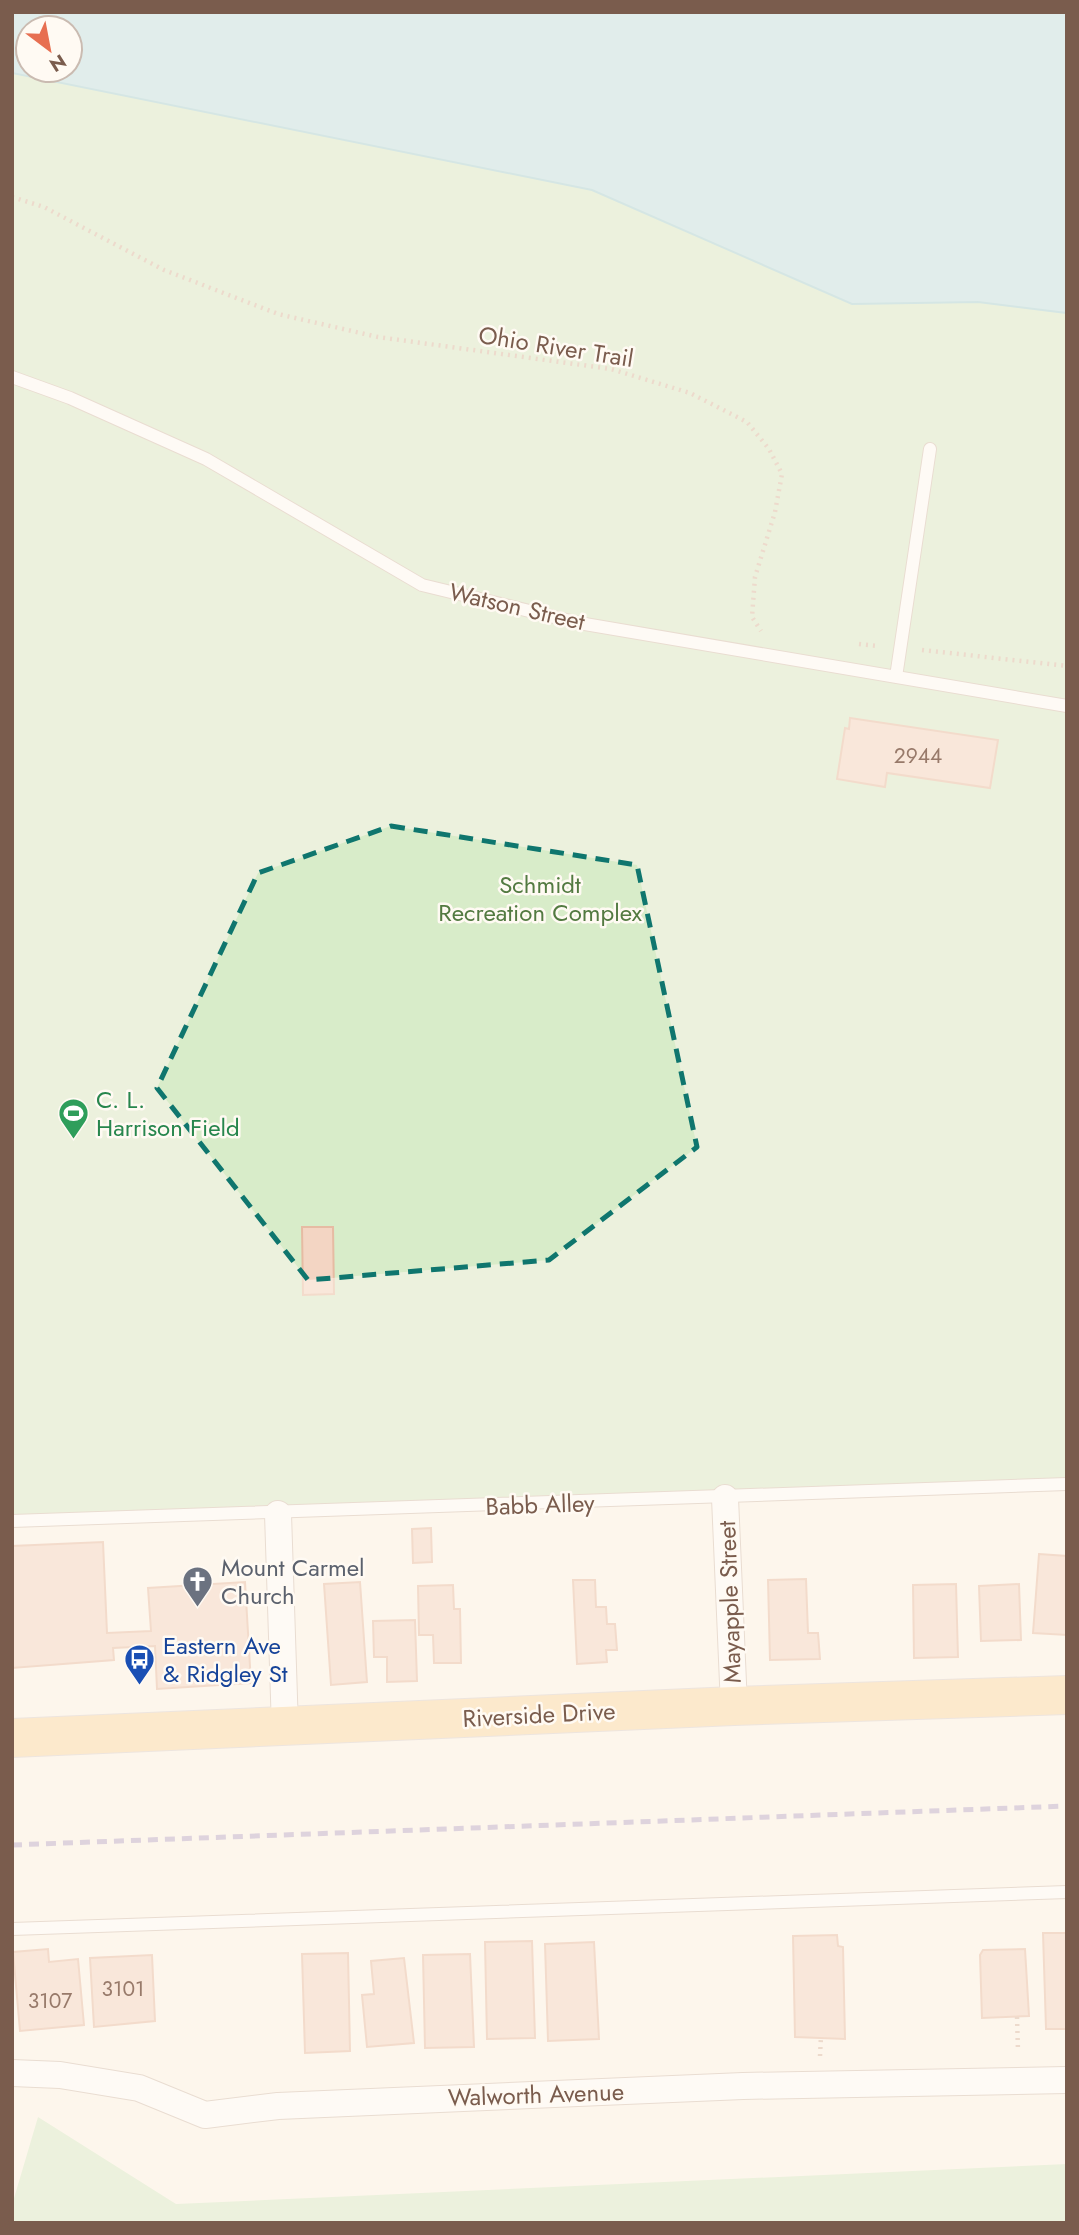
<svg xmlns="http://www.w3.org/2000/svg" width="1079" height="2235" viewBox="0 0 1079 2235" font-family="Jost,sans-serif">
<rect width="100%" height="100%" fill="#fdf6ec"/>
<path fill="#d8ecc9" d="M 12,73 L 592,190 L 852,304 L 978,302 L 1067,313 L 1067,1484 L 12,1521 Z
M 38,2117 L 176,2204 L 1067,2164 L 1067,2223 L 12,2223 L 12,2205 Z"/>
<path fill="#bfe3e8" stroke="#a5d3da" stroke-width="2" fill-rule="evenodd" d="M 12,12 L 1067,12 L 1067,313 L 978,302 L 852,304 L 592,190 L 12,73 ZM 28,28 L 70,28 L 70,70 L 28,70 Z"/>
<path fill="#f3d5c3" stroke="#e6bba3" stroke-width="2" d="M 850,718 L 998,740 L 990,788 L 887,773 L 885,787 L 837,779 L 845,728 L 849,729 Z
M 302,1227 L 333,1227 L 334,1294 L 303,1295 Z
M 431,1528 L 432,1562 L 413,1563 L 412,1529 Z
M 103,1542 L 107,1633 L 151,1631 L 148,1588 L 245,1582 L 251,1683 L 157,1689 L 155,1646 L 113,1648 L 114,1660 L 12,1668 L 12,1546 Z
M 1039,1554 L 1067,1556 L 1067,1635 L 1033,1633 Z
M 806,1579 L 808,1633 L 818,1633 L 820,1659 L 770,1660 L 768,1580 Z
M 573,1580 L 595,1580 L 596,1607 L 606,1607 L 607,1624 L 615,1624 L 617,1650 L 606,1650 L 607,1662 L 577,1664 Z
M 360,1582 L 367,1682 L 331,1685 L 324,1584 Z
M 956,1584 L 958,1657 L 914,1658 L 913,1585 Z
M 1019,1584 L 1021,1640 L 981,1641 L 979,1586 Z
M 453,1585 L 454,1609 L 460,1609 L 461,1663 L 434,1663 L 433,1635 L 419,1635 L 418,1586 Z
M 415,1620 L 417,1681 L 387,1682 L 387,1657 L 374,1657 L 373,1621 Z
M 1043,1933 L 1067,1933 L 1066,2029 L 1046,2029 Z
M 837,1935 L 838,1946 L 843,1947 L 845,2039 L 795,2037 L 793,1936 Z
M 532,1941 L 535,2038 L 487,2039 L 485,1942 Z
M 594,1942 L 599,2039 L 548,2041 L 545,1944 Z
M 48,1949 L 49,1962 L 78,1959 L 84,2025 L 20,2031 L 13,1952 Z
M 1025,1949 L 1029,2016 L 982,2018 L 980,1955 L 983,1950 Z
M 348,1953 L 350,2051 L 305,2053 L 302,1954 Z
M 470,1954 L 474,2047 L 425,2048 L 423,1955 Z
M 152,1955 L 155,2021 L 94,2027 L 90,1958 Z
M 404,1958 L 414,2043 L 367,2047 L 362,1995 L 374,1994 L 371,1961 Z"/>
<g fill="none" stroke-linecap="round" stroke-linejoin="round">
<defs>
<path id="service" d="M 12,377 L 70,398 L 206,459 L 422,585 L 579,623 L 1067,706
M 896,677 L 930,449
M 12,1521 L 1067,1484
M 12,1929 L 1067,1892"/>
<path id="minor" d="M 725,1498 L 734,1706
M 278,1514 L 285,1728
M 12,2073 L 60,2075 L 139,2088 L 205,2115 L 278,2106 L 743,2086 L 1067,2080"/>
<path id="primary" d="M 12,1738 L 734,1706 L 1067,1695"/>
</defs>
<use href="#service" stroke="#d1beb0" stroke-width="14"/>
<use href="#minor" stroke="#d1beb0" stroke-width="28"/>
<use href="#primary" stroke="#dad1cd" stroke-width="40"/>
<path stroke="#d9b8a5" stroke-width="4.5" stroke-dasharray="2 5" stroke-linecap="butt" d="M 12,197 L 44,207 L 164,270 L 278,314 L 378,337 L 611,369 L 690,393 L 747,422 L 769,449 L 782,474 L 775,512 L 755,577 L 752,617 L 761,631
M 859,644 L 878,646
M 922,650 L 1067,666
M 1017,2017 L 1018,2051
M 820,2056 L 821,2036"/>
<use href="#service" stroke="#fff" stroke-width="12"/>
<use href="#minor" stroke="#fff" stroke-width="26"/>
<use href="#primary" stroke="#fbd9a5" stroke-width="38"/>
<path stroke="#b9a8c9" stroke-width="5" stroke-dasharray="10 7" stroke-linecap="butt" d="M 12,1845 L 1067,1806"/>
</g>
<path d="M0 0H1079V2235H0ZM 391,826 L 637,865 L 697,1147 L 549,1260 L 308,1280 L 157,1088 L 258,873 Z" fill="#fdf6ec" fill-opacity=".55" fill-rule="evenodd"/>
<path fill="none" stroke="#0f766e" stroke-width="5" stroke-dasharray="14 9" stroke-linejoin="round" d="M 391,826 L 637,865 L 697,1147 L 549,1260 L 308,1280 L 157,1088 L 258,873 Z"/>
<defs>
<symbol id="stadium-pin" viewBox="-11 -11 22 30"><path d="M0 17L-7.5 6A9.5 9.5 0 1 1 7.5 6Z" fill="#2e9e5b" stroke="#fffaf3"/><path d="M0-5a6.5 5 0 1 0 0 10a6.5 5 0 1 0 0-10ZM-3.5-1.8h7v3.6h-7Z" fill="#fff"/></symbol>
<symbol id="church-pin" viewBox="-11 -11 22 30"><path d="M0 17L-7.5 6A9.5 9.5 0 1 1 7.5 6Z" fill="#6b7280" stroke="#fffaf3"/><path d="M-1.2-6h2.4v3.5h3.3v2.4h-3.3V6h-2.4V-.1h-3.3v-2.4h3.3Z" fill="#fff"/></symbol>
<symbol id="bus-pin" viewBox="-11 -11 22 30"><path d="M0 17L-7.5 6A9.5 9.5 0 1 1 7.5 6Z" fill="#1a4fb4" stroke="#fffaf3"/><path d="M-5-6H5V4H4V6H2V4H-2V6H-4V4H-5ZM-3.5-4V0h7V-4ZM-3.5 1.2v1.5H-2V1.2ZM2 1.2v1.5H3.5V1.2Z" fill="#fff"/></symbol>
</defs>
<g fill-rule="evenodd">
<use href="#stadium-pin" x="56" y="1096" width="35" height="47"/>
<use href="#church-pin" x="180" y="1564" width="35" height="47"/>
<use href="#bus-pin" x="122" y="1642" width="35" height="47"/>
</g>
<g text-anchor="middle" stroke-width="5" stroke-linejoin="round" paint-order="stroke">
<g font-size="21" fill="#987a6a">
<text x="918" y="763">2944</text>
<text x="123" y="1996">3101</text>
<text x="50" y="2008">3107</text>
</g>
<g font-size="24" fill="#7a5c4d" stroke="#fffaf3">
<text transform="translate(556 347) rotate(9)" y="8">Ohio River Trail</text>
<text transform="translate(517 607) rotate(13)" y="8">Watson Street</text>
<text transform="translate(540 1505) rotate(-2)" y="8">Babb Alley</text>
<text transform="translate(730 1602) rotate(-92)" y="8">Mayapple Street</text>
<text transform="translate(539 1715) rotate(-3)" y="8">Riverside Drive</text>
<text transform="translate(536 2095) rotate(-2)" y="8">Walworth Avenue</text>
</g>
<g font-size="24" fill="#537a41" stroke="#fffaf3">
<text x="540" y="893">Schmidt<tspan x="540" dy="28">Recreation Complex</tspan></text>
</g>
<g font-size="24" fill="#27864d" stroke="#fffaf3" text-anchor="start">
<text x="96" y="1108">C. L.<tspan x="96" dy="28">Harrison Field</tspan></text>
</g>
<g font-size="24" fill="#5b616d" stroke="#fffaf3" text-anchor="start">
<text x="221" y="1576">Mount Carmel<tspan x="221" dy="28">Church</tspan></text>
</g>
<g font-size="24" fill="#164399" stroke="#fffaf3" text-anchor="start">
<text x="163" y="1654">Eastern Ave<tspan x="163" dy="28">&amp; Ridgley St</tspan></text>
</g>
</g>
<rect width="1079" height="2235" fill="none" stroke="#7a5c4d" stroke-width="28"/>
<g transform="translate(49 49) rotate(148)"><circle r="33" fill="#fffaf3" stroke="#cabbb1" stroke-width="2"/>
<path d="M0-5L12 26L0 18L-12 26Z" fill="#e76f51"/>
<text y="-10" font-size="19" font-weight="bold" text-anchor="middle" fill="#7a5c4d">N</text>
</g>
</svg>
